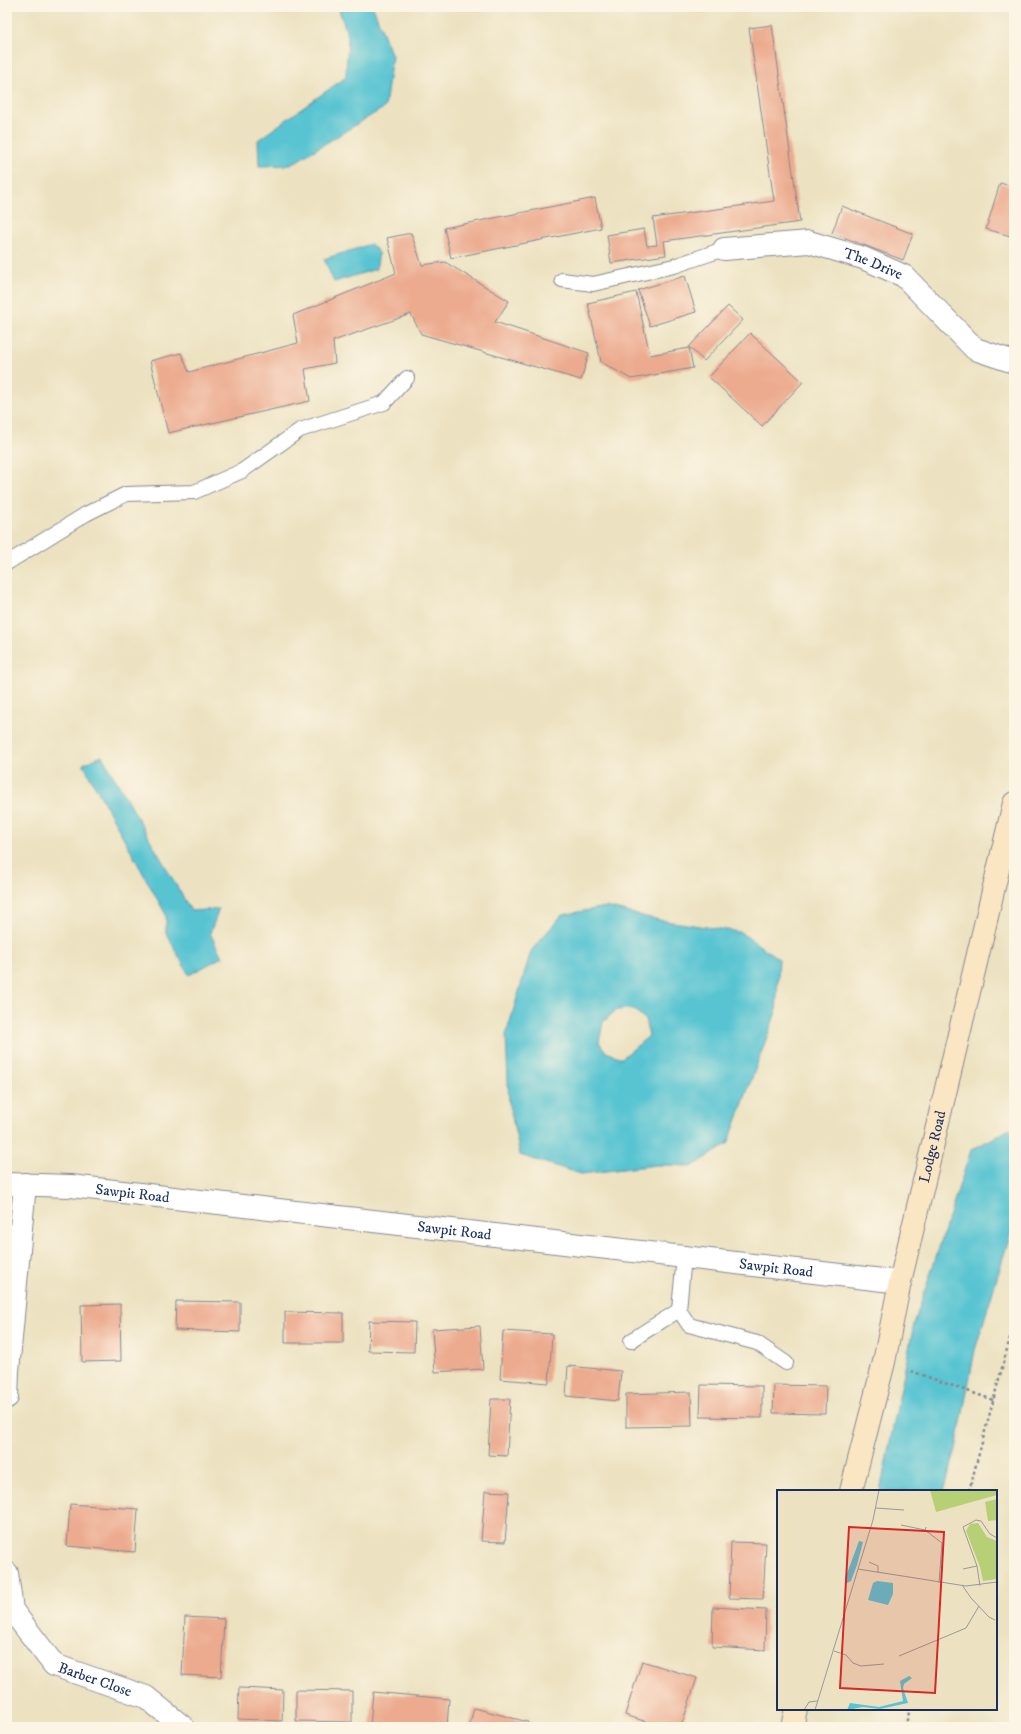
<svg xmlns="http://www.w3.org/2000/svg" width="1021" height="1734" viewBox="0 0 1021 1734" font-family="'IM FELL DW Pica',serif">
<rect width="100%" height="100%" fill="#fcf5e5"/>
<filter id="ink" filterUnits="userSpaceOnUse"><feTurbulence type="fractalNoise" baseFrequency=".025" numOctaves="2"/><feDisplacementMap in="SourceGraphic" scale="8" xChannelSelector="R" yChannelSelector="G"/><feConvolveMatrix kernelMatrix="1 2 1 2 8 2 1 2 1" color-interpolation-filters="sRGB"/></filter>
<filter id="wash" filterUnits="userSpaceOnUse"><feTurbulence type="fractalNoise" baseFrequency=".012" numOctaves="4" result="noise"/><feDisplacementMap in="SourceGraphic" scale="16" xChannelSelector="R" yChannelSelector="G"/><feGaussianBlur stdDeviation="0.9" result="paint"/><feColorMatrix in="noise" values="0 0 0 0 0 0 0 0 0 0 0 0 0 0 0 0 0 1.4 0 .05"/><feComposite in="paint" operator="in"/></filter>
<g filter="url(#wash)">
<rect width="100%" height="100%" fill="#ece2c1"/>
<path fill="#59c4d2" stroke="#3a7a98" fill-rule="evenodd" d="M 338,7 L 373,7 L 392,56 L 385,107 L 290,165 L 259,166 L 258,140 L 346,77 L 348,36 Z
M 371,244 L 379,253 L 376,269 L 334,282 L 324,259 Z
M 102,756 L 191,911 L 219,909 L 210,933 L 222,957 L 189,975 L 166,933 L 166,915 L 83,764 Z
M 606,907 L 659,920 L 740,932 L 779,959 L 776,1012 L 728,1144 L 693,1166 L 656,1165 L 581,1174 L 520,1155 L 509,1103 L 506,1035 L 531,951 L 562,915 ZM 633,1009 L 645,1019 L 649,1036 L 622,1058 L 606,1052 L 599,1042 L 603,1022 L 616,1010 Z
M 1010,1129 L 1014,1137 L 1014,1222 L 975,1350 L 956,1449 L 944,1491 L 880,1491 L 914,1324 L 971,1150 Z"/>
<g id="blocks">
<path fill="#ecab8f" d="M 772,25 L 800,222 L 664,241 L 666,255 L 611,263 L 607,235 L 644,229 L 647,246 L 657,245 L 653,218 L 774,201 L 749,28 Z
M 1000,183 L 1014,187 L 1014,237 L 986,229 Z
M 595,198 L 601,228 L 451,258 L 444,228 Z
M 842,206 L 913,234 L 903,260 L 832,233 Z
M 411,233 L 422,265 L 445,262 L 509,301 L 495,322 L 589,353 L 581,380 L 421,334 L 411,314 L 333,341 L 335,363 L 305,369 L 310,401 L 168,433 L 150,361 L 181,353 L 189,372 L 298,343 L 293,315 L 396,273 L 387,238 Z
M 685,276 L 696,312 L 650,326 L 638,290 Z
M 636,292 L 650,355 L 689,348 L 693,368 L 631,379 L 601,362 L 588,303 Z
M 728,306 L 743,320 L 704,361 L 689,347 Z
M 750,333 L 803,382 L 762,426 L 709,377 Z
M 176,1301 L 240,1302 L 240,1332 L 175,1330 Z
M 120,1304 L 121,1361 L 82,1362 L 81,1305 Z
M 285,1312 L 343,1313 L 343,1343 L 285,1343 Z
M 369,1321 L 415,1322 L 414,1352 L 368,1351 Z
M 480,1326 L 483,1369 L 435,1372 L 432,1329 Z
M 503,1331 L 552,1334 L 549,1383 L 500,1379 Z
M 568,1366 L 621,1371 L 618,1401 L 566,1396 Z
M 701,1385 L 762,1386 L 762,1418 L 700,1417 Z
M 774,1385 L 826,1386 L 825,1414 L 773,1413 Z
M 691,1392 L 692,1426 L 626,1427 L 626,1394 Z
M 491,1399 L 510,1399 L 507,1456 L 488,1455 Z
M 485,1491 L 509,1492 L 505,1542 L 481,1541 Z
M 70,1504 L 138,1509 L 135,1552 L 67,1546 Z
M 731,1542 L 766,1543 L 763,1599 L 729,1598 Z
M 713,1607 L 766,1610 L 765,1650 L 712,1647 Z
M 185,1617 L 224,1619 L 221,1677 L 182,1675 Z
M 642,1661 L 697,1678 L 681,1727 L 663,1727 L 625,1715 Z
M 239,1688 L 283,1690 L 282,1721 L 238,1719 Z
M 296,1690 L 352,1691 L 352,1722 L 296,1721 Z
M 373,1692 L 449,1699 L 447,1727 L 370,1727 Z
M 474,1708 L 528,1722 L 527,1727 L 469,1727 Z"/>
</g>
</g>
<g filter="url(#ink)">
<use href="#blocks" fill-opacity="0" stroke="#848890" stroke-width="1"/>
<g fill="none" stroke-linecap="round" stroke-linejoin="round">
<defs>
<path id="lane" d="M 562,280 L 593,284 L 674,266 L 724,249
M 7,563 L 86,514 L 126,494 L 194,492 L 242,471 L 300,430 L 384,403 L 407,378
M 684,1256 L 679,1310 L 689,1325 L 757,1343 L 786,1363
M 631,1341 C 647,1329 663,1321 679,1310"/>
<g id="street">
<path id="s1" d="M 724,249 L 809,242 L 863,258 L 904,276 L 975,349 L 1014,362"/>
<path id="s2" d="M 7,1184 L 71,1186 L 900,1282"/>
<path d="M 7,1397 L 8,1371 L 25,1184"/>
<path id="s3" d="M 7,1573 L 12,1610 L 54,1665 L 146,1697 L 183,1727"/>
</g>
<g id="secondary">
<path id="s4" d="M 851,1491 L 884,1362 L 900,1282 L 1014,803"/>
<path d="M 792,1727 L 796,1709"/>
</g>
</defs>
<use href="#lane" stroke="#848890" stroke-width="16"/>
<use href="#street" stroke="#848890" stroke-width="24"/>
<use href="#secondary" stroke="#848890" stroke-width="24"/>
<path stroke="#848890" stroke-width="2.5" stroke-dasharray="3 3" stroke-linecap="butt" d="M 911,1371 L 993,1400
M 969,1491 L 1014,1323
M 905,1727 L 910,1709"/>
<use href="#lane" stroke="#fff" stroke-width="14"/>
<use href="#street" stroke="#fff" stroke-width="22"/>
<use href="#secondary" stroke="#fbe6c4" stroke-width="22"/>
</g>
</g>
<g text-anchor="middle" stroke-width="3" stroke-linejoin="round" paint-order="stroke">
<g font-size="15" fill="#1b2f5e" stroke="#fcf5e5">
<text dy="5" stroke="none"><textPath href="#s1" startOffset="153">The Drive</textPath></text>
<text dy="5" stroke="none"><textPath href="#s4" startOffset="354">Lodge Road</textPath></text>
<text dy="5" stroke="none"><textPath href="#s2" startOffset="126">Sawpit Road</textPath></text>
<text dy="5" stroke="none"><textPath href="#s2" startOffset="450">Sawpit Road</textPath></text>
<text dy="5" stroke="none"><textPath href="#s2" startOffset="774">Sawpit Road</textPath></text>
<text dy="5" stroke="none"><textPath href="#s3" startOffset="150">Barber Close</textPath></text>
</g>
</g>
<g transform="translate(777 1490)">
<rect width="220" height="220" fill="#ece2c1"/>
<path d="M 153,0 L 220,0 L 220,5 L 159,22 ZM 220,9 L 220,30 L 211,31 L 208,12 ZM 201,33 L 210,47 L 220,51 L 220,89 L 206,91 L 203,77 L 189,41 L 193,34 Z" fill="#b8d075"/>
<path d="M 82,51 L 86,52 L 80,75 L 74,91 L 70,93 L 68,89 ZM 100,91 L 116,93 L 116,104 L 111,115 L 91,110 L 96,93 ZM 132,186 L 135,188 L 127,194 L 126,198 L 131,213 L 103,219 L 86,217 L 70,220 L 73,213 L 102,217 L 126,211 L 123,191 Z" fill="#59c4d2"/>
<path fill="none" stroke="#989a99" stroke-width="1" d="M 99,18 L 127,20M 124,35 L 148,40M 149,37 L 148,40 L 165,53 L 162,93M 92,72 L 101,76 L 101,83M 81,79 L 189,96 L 220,92M 186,79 L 200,76M 185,95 L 194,108 L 212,127 L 218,130M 203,96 L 200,76 L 186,37 L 199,30 L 204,31 L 213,44 L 220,48M 220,122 L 220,137M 57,161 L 69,165 L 76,173 L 84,176 L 107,174M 122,166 L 189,138 L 202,116M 27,220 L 32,212 L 40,211M 38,220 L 96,30 L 102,0"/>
<path fill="#d62828" fill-opacity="0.15" stroke="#d62828" stroke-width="2" d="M 72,37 L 167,42 L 158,203 L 63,198 Z"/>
<rect width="220" height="220" fill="none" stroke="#1b2f5e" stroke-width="2"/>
</g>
<rect width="1021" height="1734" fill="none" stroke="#fcf5e5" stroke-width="24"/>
</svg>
